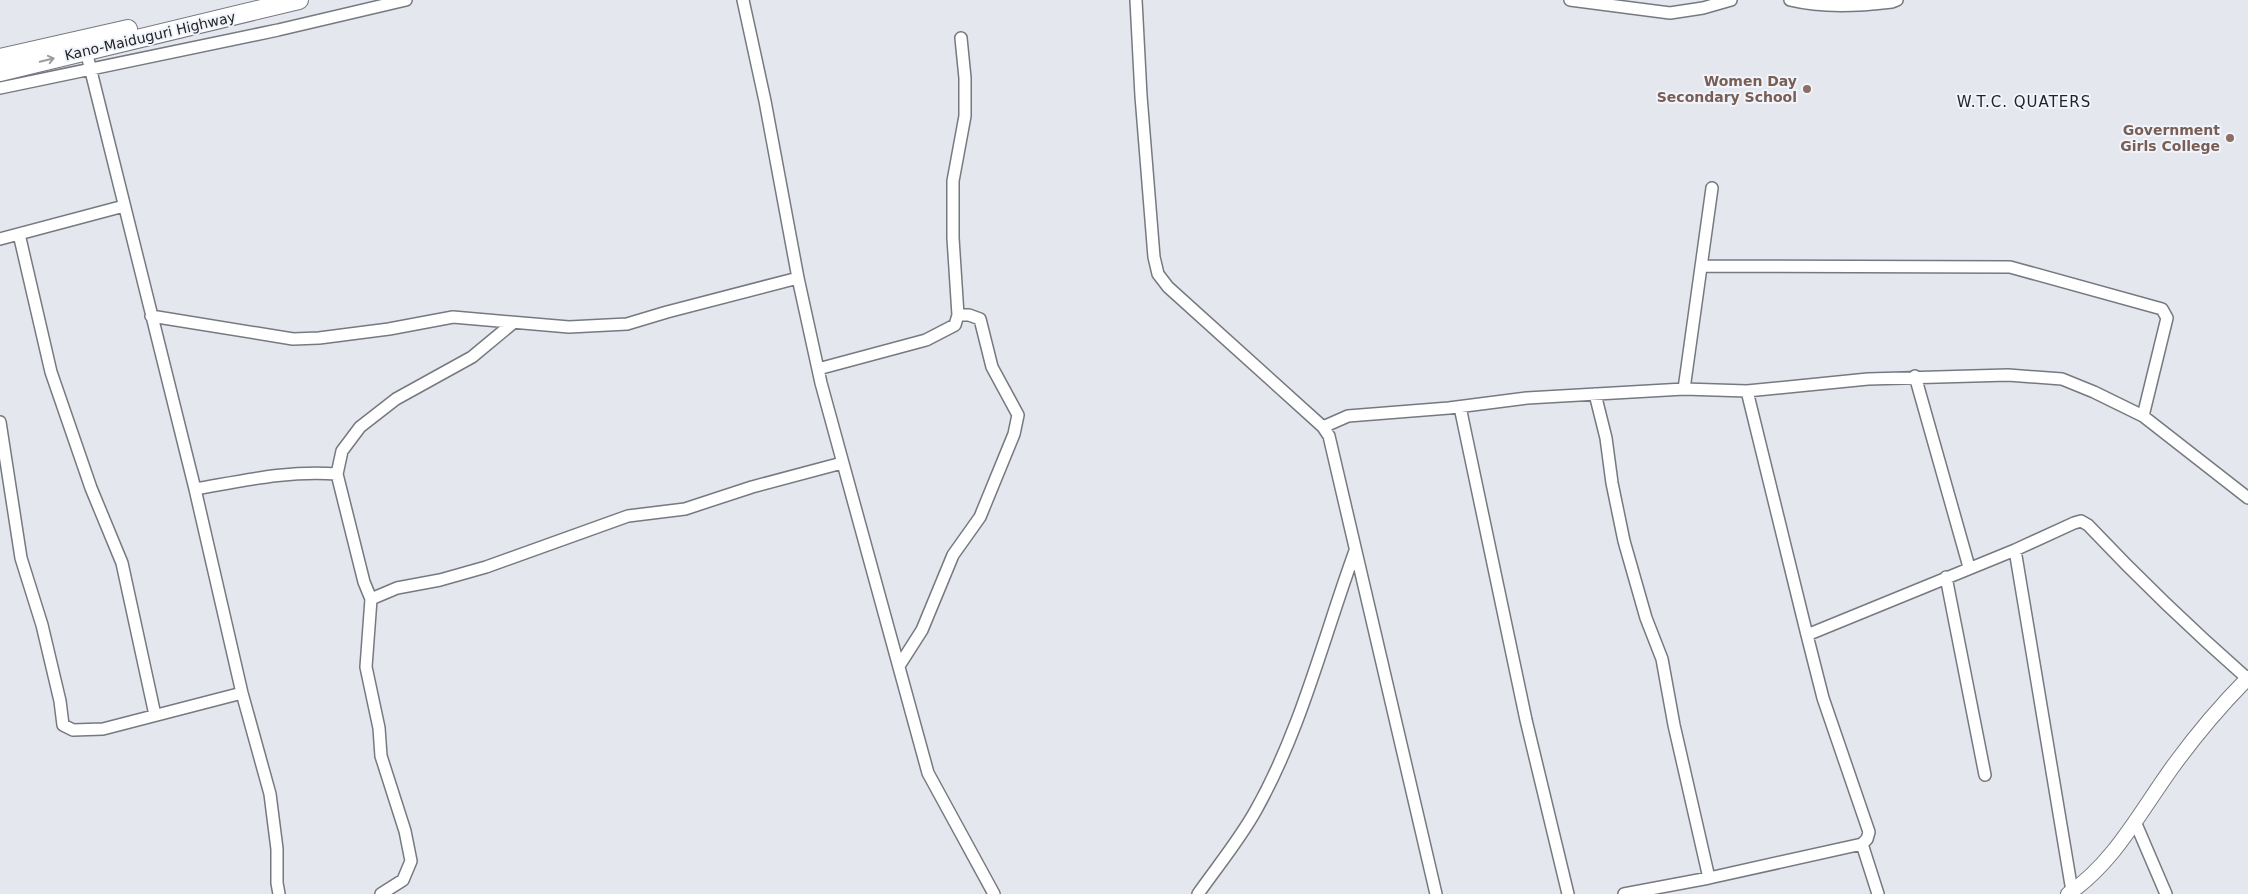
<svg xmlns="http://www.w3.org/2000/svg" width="2248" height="894" viewBox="0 0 2248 894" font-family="'DejaVu Sans',sans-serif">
<rect width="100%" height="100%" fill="#e4e7ee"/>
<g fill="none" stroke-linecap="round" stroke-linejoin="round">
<defs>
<path id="minor" d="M 743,0 L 765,101 L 798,278 L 821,383 L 928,773 L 994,894
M 1136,0 L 1141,96 L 1154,257 L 1158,274 L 1168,287 L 1323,427 L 1329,436 L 1436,894
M 1570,0 L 1670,13 L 1703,8 L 1731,0
M 1790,0 C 1823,8 1858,6 1892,2 L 1897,0
M 86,51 L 195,489 L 242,693 L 270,794 L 277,849 L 277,883 L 279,894
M 0,88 L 278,30 L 406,0
M 19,234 L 51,372 L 91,488 L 122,563 L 155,715
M 0,239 L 124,206
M 1701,266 L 2010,267 L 2162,309 L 2167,318 L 2143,416
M 151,316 L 293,339 L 319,338 L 389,329 L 453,317 L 569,327 L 627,324 L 667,312 L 798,278
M 513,323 L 472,357 L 396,399 L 360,427 L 342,451 L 337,474 L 364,582 L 371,599 L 397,588 L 440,580 L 486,567 L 628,516 L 685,509 L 752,487 L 842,463
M 818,369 L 926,340 L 955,325 L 958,315 L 953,238 L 953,181 L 965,116 L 965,78 L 961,38
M 1915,376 L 1969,567
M 1684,389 L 1712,188
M 1747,391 L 1807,635
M 1595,394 L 1606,438 L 1612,483 L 1624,541 L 1646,618 L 1662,659 L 1674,725 L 1709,878
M 1460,407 L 1526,720 L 1568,894
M 0,422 L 21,558 L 42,625 L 60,701 L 63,725 L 73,730 L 103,729 L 242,693
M 1323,427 L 1348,416 L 1449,408 L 1527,398 L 1684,389 L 1747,391 L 1868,379 L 2008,375 L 2062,379 L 2094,392 L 2143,416 L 2248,498
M 195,489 C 242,481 289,470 337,474
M 2015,550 L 2072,891
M 1946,577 L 1985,775
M 371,599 L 366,667 L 379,728 L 381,756 L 405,831 L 411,861 L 403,880 L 381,894
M 899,666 L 922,630 L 953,555 L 980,517 L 1014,434 L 1018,415 L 992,367 L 980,319 L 969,315 L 958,315
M 2136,824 L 2166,894
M 1862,844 L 1878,894
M 1198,894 C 1217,867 1240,839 1256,810 C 1301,730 1324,636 1355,551
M 1624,894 L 1709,878 L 1862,844 L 1867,839 L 1869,832 L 1823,698 L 1807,635 L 2015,550 L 2074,523 L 2081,521 L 2088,525 C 2139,579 2192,630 2248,679"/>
<path id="tertiary" d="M 2068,894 C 2115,862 2141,810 2174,765 C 2196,735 2221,705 2248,678"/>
<path id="trunk" d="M 0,58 L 128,29
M 0,72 L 299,0"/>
</defs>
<use href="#minor" stroke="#76797f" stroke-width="14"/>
<use href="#tertiary" stroke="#76797f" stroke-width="16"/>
<use href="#trunk" stroke="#76797f" stroke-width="20"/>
<use href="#minor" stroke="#fff" stroke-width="11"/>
<use href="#tertiary" stroke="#fff" stroke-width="14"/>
<use href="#trunk" stroke="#fff" stroke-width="18"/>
</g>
<defs><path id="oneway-shaft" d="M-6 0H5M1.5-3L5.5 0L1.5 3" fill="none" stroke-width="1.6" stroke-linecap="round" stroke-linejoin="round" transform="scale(1.25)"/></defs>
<use stroke="#9c9c9d" href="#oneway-shaft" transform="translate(47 60) rotate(-14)"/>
<g fill="#8d6e63" stroke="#f1f4fb" stroke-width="2">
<circle cx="1807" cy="89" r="5"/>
<circle cx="2230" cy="138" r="5"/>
</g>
<g text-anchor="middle" stroke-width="4" stroke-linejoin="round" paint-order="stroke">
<g font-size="14" fill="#232426" stroke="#f1f4fb">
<text transform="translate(150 36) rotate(-13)" y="5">Kano-Maiduguri Highway</text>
</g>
<g font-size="14" font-weight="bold" fill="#785e54" stroke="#f1f4fb" text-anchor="end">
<text x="1797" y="86">Women Day<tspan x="1797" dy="16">Secondary School</tspan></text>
<text x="2220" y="135">Government<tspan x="2220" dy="16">Girls College</tspan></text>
</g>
<g font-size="15" letter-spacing="1" fill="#232426" stroke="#f1f4fb">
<text x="2024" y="107">W.T.C. QUATERS</text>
</g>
</g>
</svg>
